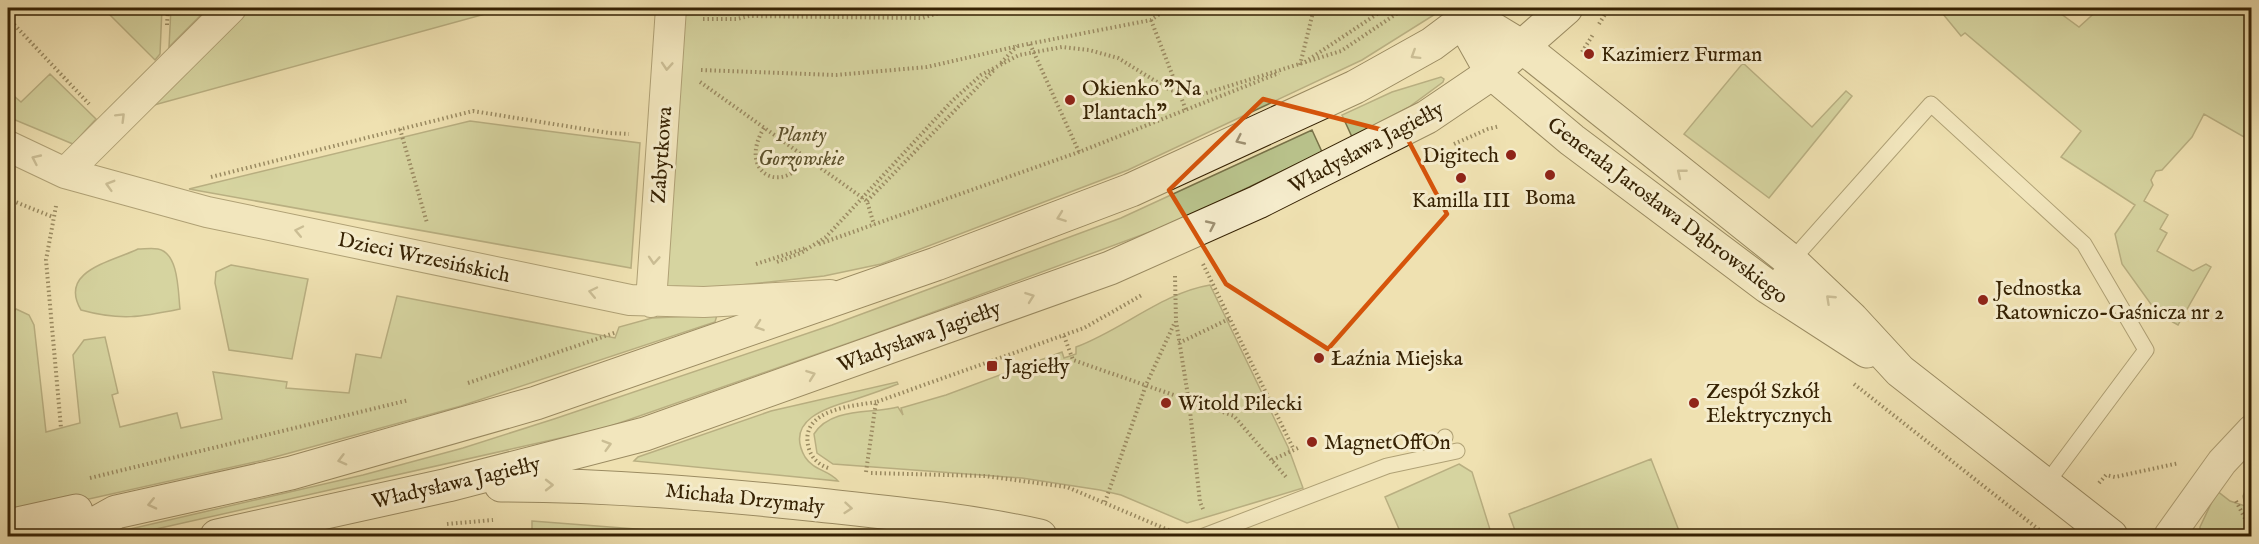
<svg xmlns="http://www.w3.org/2000/svg" width="2259" height="544" viewBox="0 0 2259 544" font-family="'IM FELL English',serif">
<rect width="100%" height="100%" fill="#efe1b1"/>
<filter id="stains"><feTurbulence type="fractalNoise" baseFrequency=".00333" numOctaves="4"/><feColorMatrix values="0 0 0 0 .2 0 0 0 0 .09 0 0 0 0 .02 0 0 0 .5 -.17"/></filter>
<radialGradient id="worn" r=".72"><stop offset=".6" stop-color="#630" stop-opacity="0"/><stop offset="1" stop-color="#630" stop-opacity=".3"/></radialGradient>
<path fill="#b9c38c" stroke="#787248" stroke-width="1.5" d="M 103,8 L 162,8 L 160,54 L 155,60 Z
M 171,8 L 208,8 L 169,47 Z
M 239,8 L 516,8 L 516,12 L 496,11 L 136,110 Z
M 939,8 L 1445,8 L 1362,60 L 1128,170 L 881,264 L 824,276 L 722,287 L 661,289 L 676,15 L 924,12 Z
M 1938,8 L 2053,8 L 2079,27 L 2100,8 L 2251,8 L 2251,141 L 2204,114 L 2192,137 L 2162,170 L 2156,171 L 2151,180 L 2153,185 L 2144,201 L 2168,215 L 2160,229 L 2167,233 L 2157,251 L 2193,271 L 2206,264 L 2211,267 L 2178,325 L 2158,314 L 2122,264 L 2115,234 L 2135,205 L 2061,157 L 2081,131 L 1965,33 L 1961,36 Z
M 1743,63 L 1812,127 L 1846,91 L 1852,96 L 1769,198 L 1684,134 Z
M 50,74 L 96,119 L 73,144 L 8,117 L 8,91 L 21,102 Z
M 1441,77 L 1444,79 L 1443,82 L 1409,107 L 1352,137 L 1342,115 L 1392,92 Z
M 470,121 L 640,143 L 631,268 L 189,189 Z
M 1312,130 L 1322,152 L 1174,223 L 866,337 L 605,428 L 125,536 L 100,536 L 363,475 L 463,448 L 554,419 L 832,325 L 1121,218 Z
M 138,249 C 144,249 152,248 158,249 C 179,253 178,292 180,309 C 141,317 121,321 81,310 C 58,271 111,262 138,249 Z
M 231,265 L 308,279 L 292,359 L 229,350 L 215,283 L 216,272 Z
M 1210,285 L 1288,447 L 1303,488 L 1187,523 L 1121,495 L 1100,490 L 1022,478 L 833,464 L 817,453 L 814,434 C 831,407 871,414 898,407 L 903,415 L 901,408 L 946,395 L 1062,352 L 1064,358 L 1076,354 L 1076,347 C 1122,330 1162,293 1210,285 Z
M 397,296 L 615,338 L 619,327 L 652,318 L 717,315 L 715,322 L 461,406 L 264,460 L 8,517 L 8,433 L 14,432 C 9,410 0,324 16,309 L 29,315 L 34,325 L 46,432 L 80,423 L 73,355 L 84,340 L 105,337 L 118,393 L 112,395 L 120,427 L 177,413 L 181,428 L 222,419 L 213,372 L 287,382 L 286,388 L 349,393 L 356,354 L 381,358 Z
M 897,382 L 898,384 C 883,390 868,395 853,400 C 828,407 784,420 805,457 C 814,471 829,470 838,481 L 634,461 L 638,457 L 771,411 Z
M 1651,459 L 1681,536 L 1517,536 L 1509,514 Z
M 1459,464 L 1472,472 L 1492,536 L 1402,536 L 1385,497 Z
M 2251,477 L 2251,536 L 2200,536 L 2200,527 L 2217,491 L 2230,501 L 2245,506 L 2243,496 Z
M 532,521 L 727,536 L 532,536 Z"/>
<g fill="none" stroke-linecap="round" stroke-linejoin="round">
<defs>
<path id="service" d="M 1768,287 L 1931,104 L 2084,244 L 2146,350 L 2046,484
M 1435,455 L 1445,437
M 1204,536 L 1387,466 L 1457,451"/>
<path id="minor" d="M 8,146 L 65,173 L 207,212 L 630,300 L 704,302 L 830,295
M 65,173 L 231,8
M 651,302 L 671,8
M 2169,536 L 2222,462 L 2252,430"/>
<path id="secondary" d="M 1471,16 L 1524,48 L 1791,261 L 1852,319 L 1900,371 L 2111,536
M 1463,21 L 1492,73 L 1572,140 L 1768,287 L 1867,351
M 501,485 C 608,485 713,494 819,505 C 893,513 967,520 1040,536
M 8,526 L 76,511
M 49,536 L 89,527 L 116,512 L 291,473 L 536,403 L 936,264 L 1131,190 L 1355,87 L 1432,44 L 1480,8
M 217,536 L 448,485 L 645,434 L 1110,268 L 1258,202 L 1427,117 L 1492,73 L 1566,8"/>
</defs>
<use href="#service" stroke="#64522e" stroke-width="17"/>
<use href="#minor" stroke="#64522e" stroke-width="32"/>
<use href="#secondary" stroke="#362203" stroke-width="35"/>
<path stroke="#362203" stroke-width="4" stroke-dasharray="1.5 3" stroke-linecap="butt" d="M 8,18 L 89,104
M 703,19 L 737,19 L 749,16 L 922,18 L 955,8
M 1151,20 L 1186,110
M 1599,24 L 1609,8
M 167,25 L 168,8
M 1030,44 L 1079,152
M 1582,52 L 1594,33
M 1305,62 L 1386,8
M 1001,63 L 1017,46
M 1300,65 L 1314,8
M 701,70 L 836,75 L 927,67 L 1018,46 L 1151,20 L 1168,8
M 700,82 L 867,201 L 874,225
M 764,128 C 737,172 782,197 806,158
M 400,129 L 427,223
M 1454,144 L 1488,129 L 1500,126
M 211,177 L 473,111 L 609,133 L 629,134
M 8,199 L 53,217
M 867,201 L 994,70
M 56,206 L 46,260 L 61,428
M 819,244 L 1079,152 L 1279,73
M 777,262 L 801,253 L 826,237 L 953,100 L 981,75 L 1019,55 L 1062,47 L 1089,50 L 1118,58 L 1170,90 L 1197,96 L 1341,51 L 1405,8
M 756,264 L 806,248
M 1203,264 L 1294,450
M 1175,276 L 1176,321 L 1189,402 L 1200,502 L 1203,509
M 1064,336 L 1073,360 L 1234,416 L 1286,477
M 1179,343 L 1231,318
M 468,383 L 617,332
M 1854,384 L 2047,536
M 1272,460 L 1298,448
M 828,468 C 817,464 810,456 808,445 C 801,409 853,406 876,402
M 866,472 L 876,402 L 1084,328 L 1142,295
M 871,473 L 985,476 L 1067,487 L 1180,535
M 90,478 L 409,400
M 2099,483 L 2106,475 L 2115,477 L 2179,463
M 2236,501 L 2252,532
M 1105,502 L 1146,385 L 1175,322
M 447,524 L 493,520"/>
<use href="#service" stroke="#f5eccc" stroke-width="15"/>
<use href="#minor" stroke="#f5eccc" stroke-width="30"/>
<use href="#secondary" stroke="#f5eccc" stroke-width="33"/>
</g>
<defs><path id="oneway-chevron" d="M-2-3.5L2.5 0L-2 3.5" fill="none" stroke-width="1.6" stroke-linecap="round" stroke-linejoin="round" transform="scale(1.5)"/></defs>
<g stroke="#9f9172">
<use href="#oneway-chevron" transform="translate(1415 55) rotate(148)"/>
<use href="#oneway-chevron" transform="translate(667 66) rotate(94)"/>
<use href="#oneway-chevron" transform="translate(121 117) rotate(-45)"/>
<use href="#oneway-chevron" transform="translate(1240 140) rotate(155)"/>
<use href="#oneway-chevron" transform="translate(36 159) rotate(-155)"/>
<use href="#oneway-chevron" transform="translate(1681 173) rotate(-141)"/>
<use href="#oneway-chevron" transform="translate(110 185) rotate(-164)"/>
<use href="#oneway-chevron" transform="translate(1061 217) rotate(160)"/>
<use href="#oneway-chevron" transform="translate(1211 225) rotate(-25)"/>
<use href="#oneway-chevron" transform="translate(299 231) rotate(-168)"/>
<use href="#oneway-chevron" transform="translate(654 260) rotate(94)"/>
<use href="#oneway-chevron" transform="translate(593 292) rotate(-168)"/>
<use href="#oneway-chevron" transform="translate(1030 297) rotate(-20)"/>
<use href="#oneway-chevron" transform="translate(1830 299) rotate(-137)"/>
<use href="#oneway-chevron" transform="translate(759 326) rotate(161)"/>
<use href="#oneway-chevron" transform="translate(811 375) rotate(-20)"/>
<use href="#oneway-chevron" transform="translate(607 445) rotate(-16)"/>
<use href="#oneway-chevron" transform="translate(342 460) rotate(165)"/>
<use href="#oneway-chevron" transform="translate(549 485)"/>
<use href="#oneway-chevron" transform="translate(152 504) rotate(167)"/>
<use href="#oneway-chevron" transform="translate(848 508) rotate(5)"/>
</g>
<path d="M0 0H2259V544H0ZM 1263,99 L 1406,136 L 1447,214 L 1328,349 L 1226,284 L 1169,190 Z" fill="#efe1b1" fill-opacity=".55" fill-rule="evenodd"/>
<path fill="none" stroke="#d6540b" stroke-width="4.5" stroke-linejoin="round" d="M 1263,99 L 1406,136 L 1447,214 L 1328,349 L 1226,284 L 1169,190 Z"/>
<g fill="#8f2418" stroke="#f5eccc" stroke-width="2">
<circle cx="1589" cy="54" r="6"/>
<circle cx="1070" cy="100" r="6"/>
<circle cx="1511" cy="155" r="6"/>
<circle cx="1550" cy="175" r="6"/>
<circle cx="1461" cy="178" r="6"/>
<circle cx="1983" cy="300" r="6"/>
<circle cx="1319" cy="358" r="6"/>
<rect x="986" y="360" width="12" height="12" rx="3"/>
<circle cx="1166" cy="403" r="6"/>
<circle cx="1694" cy="403" r="6"/>
<circle cx="1312" cy="442" r="6"/>
</g>
<g text-anchor="middle" stroke-width="6" stroke-linejoin="round" paint-order="stroke">
<g font-size="21" fill="#362203" stroke="#f5eccc" text-anchor="start">
<text x="1601" y="61">Kazimierz Furman</text>
<text x="1082" y="95">Okienko "Na<tspan x="1082" dy="24">Plantach"</tspan></text>
<text x="1499" y="162" text-anchor="end">Digitech</text>
<text x="1550" y="204" text-anchor="middle">Boma</text>
<text x="1461" y="207" text-anchor="middle">Kamilla III</text>
<text x="1995" y="295">Jednostka<tspan x="1995" dy="24">Ratowniczo-Gaśnicza nr 2</tspan></text>
<text x="1331" y="365">Łaźnia Miejska</text>
<text x="1004" y="373">Jagiełły</text>
<text x="1706" y="398">Zespół Szkół<tspan x="1706" dy="24">Elektrycznych</tspan></text>
<text x="1178" y="410">Witold Pilecki</text>
<text x="1324" y="449">MagnetOffOn</text>
</g>
<g font-size="21" font-style="italic" fill="#5d522c" stroke="#f5eccc">
<text x="801" y="141">Planty<tspan x="801" dy="24">Gorzowskie</tspan></text>
</g>
<g font-size="21" fill="#362203" stroke="#f5eccc">
<text transform="translate(1366 147) rotate(-28)" y="7">Władysława Jagiełły</text>
<text transform="translate(661 155) rotate(-86)" y="7">Zabytkowa</text>
<text transform="translate(1668 210) rotate(37)" y="7">Generała Jarosława Dąbrowskiego</text>
<text transform="translate(424 257) rotate(12)" y="7">Dzieci Wrzesińskich</text>
<text transform="translate(919 336) rotate(-20)" y="7">Władysława Jagiełły</text>
<text transform="translate(456 482) rotate(-13)" y="7">Władysława Jagiełły</text>
<text transform="translate(745 498) rotate(6)" y="7">Michała Drzymały</text>
</g>
</g>
<rect width="2259" height="544" fill="none" stroke="#efe1b1" stroke-width="30"/>
<rect x="9" y="9" width="2241" height="526" fill="none" stroke="#362203" stroke-width="3"/>
<rect x="15" y="15" width="2229" height="514" fill="none" stroke="#362203" stroke-width="1.5"/>
<rect width="100%" height="100%" filter="url(#stains)"/>
<rect width="100%" height="100%" fill="url(#worn)"/>
</svg>
